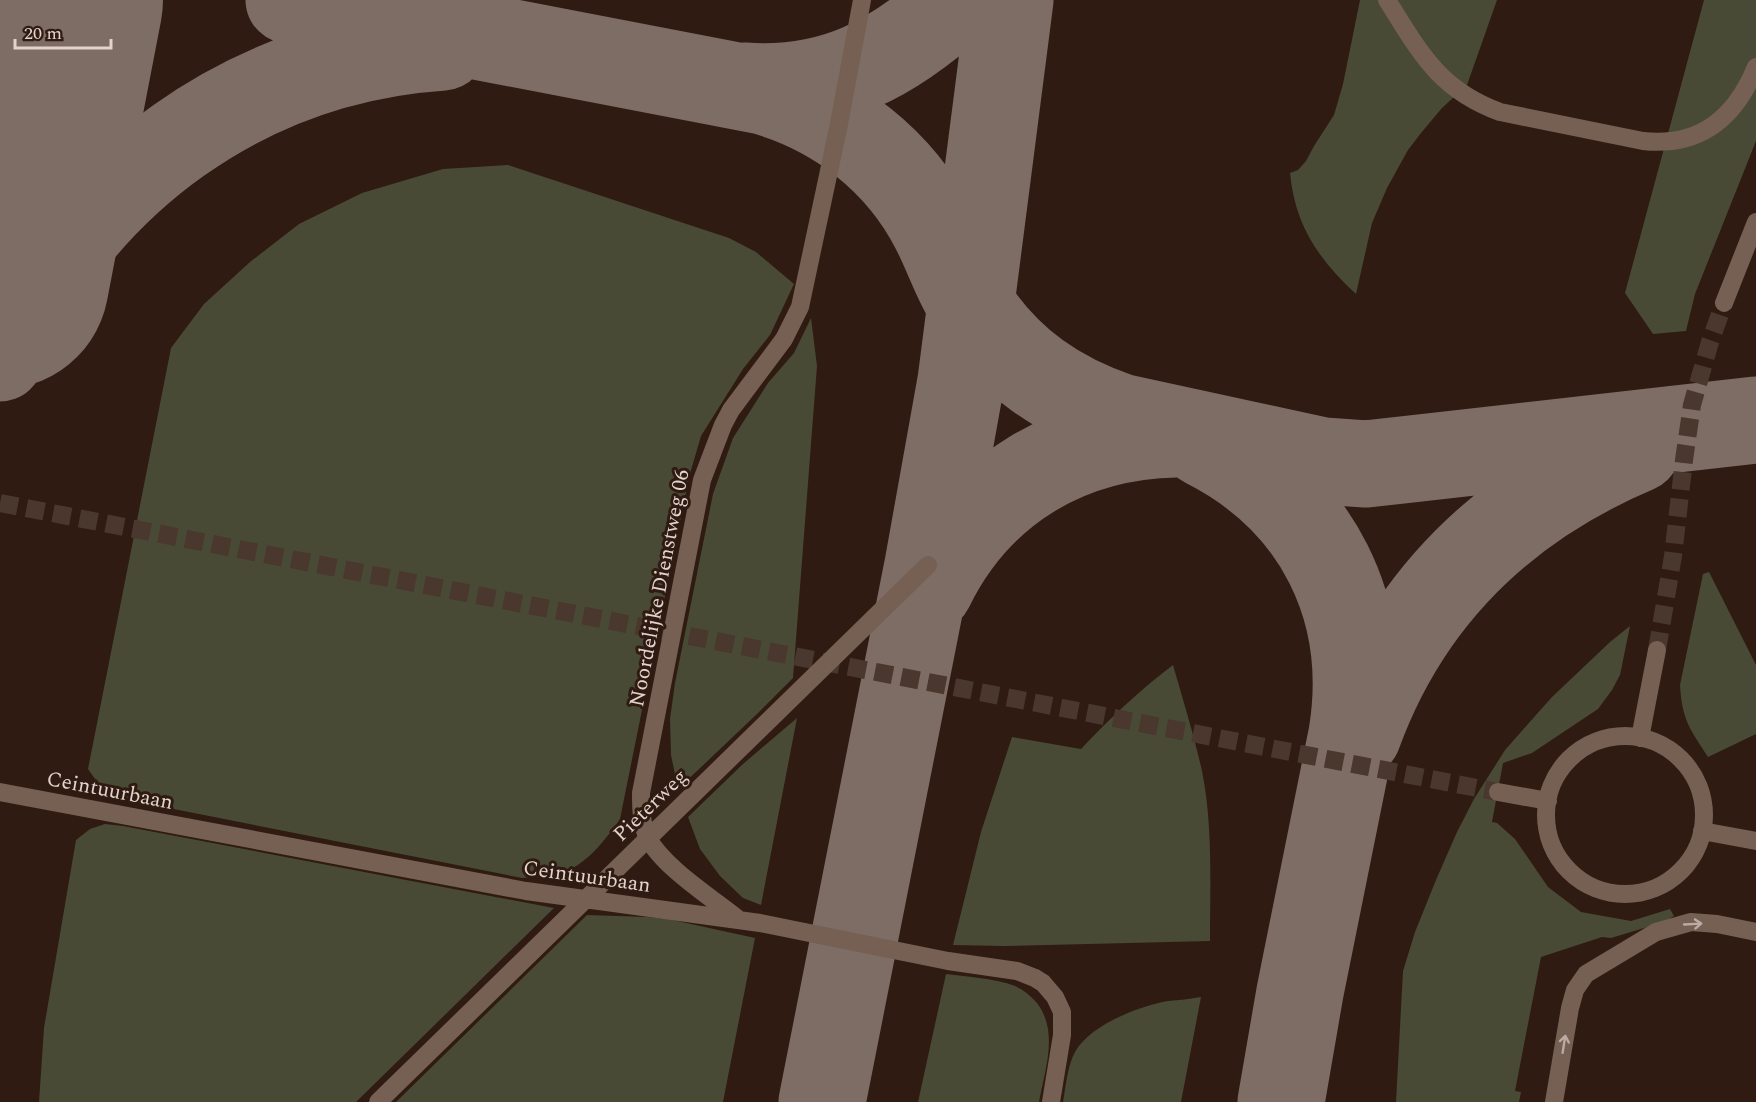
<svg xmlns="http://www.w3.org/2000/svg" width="1756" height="1102" viewBox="0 0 1756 1102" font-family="Spectral,serif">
<rect width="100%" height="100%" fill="#2f1b11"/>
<path fill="#484a35" d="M 1360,0 L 1497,0 L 1467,85 L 1442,108 L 1421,133 L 1408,150 L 1387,188 L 1372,223 L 1356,294 C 1318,259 1295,225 1290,173 L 1298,170 L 1306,161 L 1314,146 L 1334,115 L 1343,84 Z
M 1704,0 L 1756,0 L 1756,141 L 1695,294 L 1686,331 L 1653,334 L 1625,293 Z
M 508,165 L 729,238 L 756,252 L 794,284 L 770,335 L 743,369 L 701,436 L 689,477 L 620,819 C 602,845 579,874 545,877 C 537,878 529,877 522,878 L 128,800 C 108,793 100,787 88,769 L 171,348 L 204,304 L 250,262 L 299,224 L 362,193 L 443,169 Z
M 811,318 L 817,366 L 793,678 L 757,714 L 678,789 L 671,755 L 670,719 L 675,683 L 713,494 L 733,438 L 768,383 L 794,353 Z
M 1709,572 L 1756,665 L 1756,734 L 1708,757 C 1690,729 1682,720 1680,685 L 1703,574 Z
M 1630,626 L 1620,675 L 1612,690 L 1598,709 L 1532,753 L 1503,763 L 1492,822 L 1497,823 L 1515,839 L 1548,887 L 1581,912 L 1631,921 L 1670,909 L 1674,916 L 1664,922 L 1611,938 L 1602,937 L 1541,957 L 1515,1091 L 1521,1092 L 1519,1102 L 1396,1102 L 1403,971 L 1415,932 L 1436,880 L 1457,832 L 1474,799 L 1505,750 L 1552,697 L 1610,642 Z
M 1173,665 C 1183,700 1194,735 1202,771 C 1213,825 1210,886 1210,941 L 1004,946 L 953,945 L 981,832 L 1012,737 L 1081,749 C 1110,718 1140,690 1173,665 Z
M 797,718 L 761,905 L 743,898 L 720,876 L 700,849 L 688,817 L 743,764 Z
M 105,824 L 123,826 L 554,908 L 356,1102 L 39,1102 L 44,1028 L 76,840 L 90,829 Z
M 587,915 L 647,917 L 668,919 L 755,938 L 723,1102 L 396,1102 Z
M 946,974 C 968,977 994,978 1015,986 C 1024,990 1031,996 1037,1003 C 1059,1032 1045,1069 1039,1102 L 918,1102 Z
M 1201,997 L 1181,1102 L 1063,1102 C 1066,1086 1067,1067 1075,1052 C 1090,1025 1139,1006 1168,1001 C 1179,1000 1190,999 1201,997 Z"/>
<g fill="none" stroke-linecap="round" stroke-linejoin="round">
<path stroke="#7e6d64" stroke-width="87" d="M 289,0 L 763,91 C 837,112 900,161 935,230 C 949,257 956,283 973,308 C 1010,363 1058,396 1120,417 L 1323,461 L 1366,464 L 1411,459 L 1756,420
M 744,86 C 833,92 893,59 958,0
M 0,358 C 82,180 246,60 443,47
M 1205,444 C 1318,501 1372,610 1352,734 L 1300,992 L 1281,1102
M 930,588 C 978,490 1068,436 1176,434
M 1358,734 C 1408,597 1504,505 1637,449
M 822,1102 L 928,565 L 961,381 L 1010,0"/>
<path stroke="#7e6d64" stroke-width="218" d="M 0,280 L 54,0"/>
<path stroke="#4a372d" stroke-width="18" stroke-dasharray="18 9" stroke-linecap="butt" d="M 0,503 L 1498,792
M 1657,650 L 1673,556 L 1684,460 L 1692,405 L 1710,342 L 1724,303"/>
<path stroke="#765f53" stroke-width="18" d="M 1387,0 C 1420,52 1438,89 1500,112 L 1643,141 C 1700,147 1735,118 1756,67
M 1724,303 L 1756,222
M1546 815a79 79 0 1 1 158 0a79 79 0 1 1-158 0Z
M 1640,738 L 1657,650
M 0,792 L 526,891 L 760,923 L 948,961 L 1017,971 L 1035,978 L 1043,983 L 1055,997 L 1062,1012 L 1062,1035 L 1051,1102
M 1498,792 L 1548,801
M 1702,831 L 1756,841
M 738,919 C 712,898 663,867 648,838 C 641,824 641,808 641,793 L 702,480 L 723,425 L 731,410 L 784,339 L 800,307 L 839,124 L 862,0
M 378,1102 L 928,565
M 1554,1102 L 1570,1008 L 1575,990 L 1586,974 L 1656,932 L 1691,922 L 1717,924 L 1756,932"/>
</g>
<defs><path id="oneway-shaft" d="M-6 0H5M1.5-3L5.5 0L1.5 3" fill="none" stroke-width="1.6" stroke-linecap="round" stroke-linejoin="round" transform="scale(1.5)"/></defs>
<g stroke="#bcaba2">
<use href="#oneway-shaft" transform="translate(1693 924) rotate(-3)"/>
<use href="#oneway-shaft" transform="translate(1564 1044) rotate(-81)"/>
</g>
<g text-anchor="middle" stroke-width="6" stroke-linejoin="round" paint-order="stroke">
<g font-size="21" fill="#e2d4cd" stroke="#2f1b11">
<text transform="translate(659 588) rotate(-79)" y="7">Noordelijke Dienstweg 06</text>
<text transform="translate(110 790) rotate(11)" y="7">Ceintuurbaan</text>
<text transform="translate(650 805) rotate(-44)" y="7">Pieterweg</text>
<text transform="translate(587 876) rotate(8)" y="7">Ceintuurbaan</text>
</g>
</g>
<path d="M15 39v9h96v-9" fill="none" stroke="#e2d4cd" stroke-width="3"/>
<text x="24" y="39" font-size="18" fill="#e2d4cd" stroke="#2f1b11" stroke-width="4.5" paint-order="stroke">20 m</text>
</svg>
